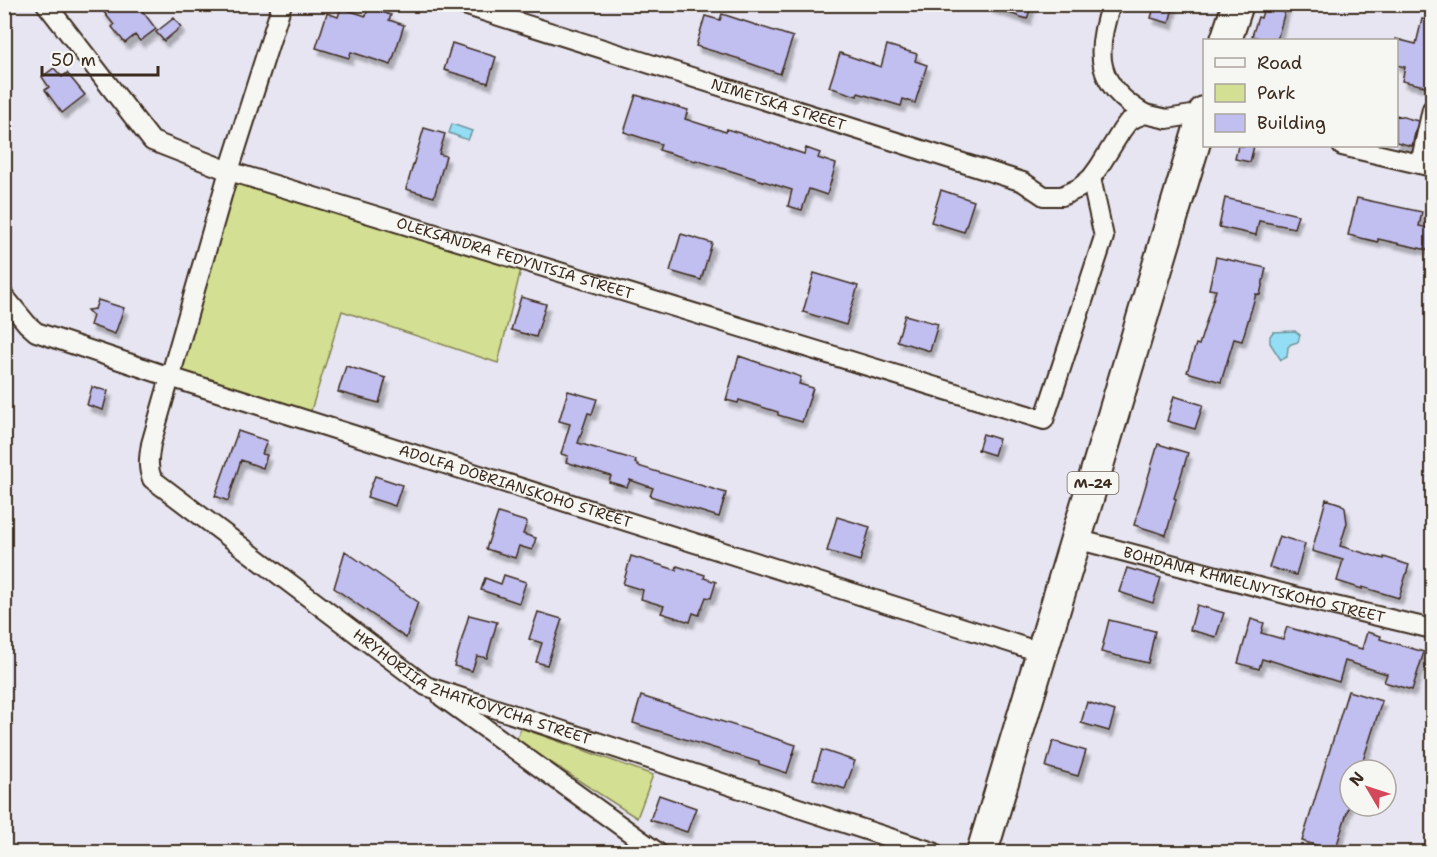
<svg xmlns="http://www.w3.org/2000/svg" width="1437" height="857" viewBox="0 0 1437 857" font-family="'Shantell Sans',sans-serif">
<defs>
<filter id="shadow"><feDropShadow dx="3.5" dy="6" stdDeviation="1.5" flood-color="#0004"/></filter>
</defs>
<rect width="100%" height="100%" fill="#e6e5f1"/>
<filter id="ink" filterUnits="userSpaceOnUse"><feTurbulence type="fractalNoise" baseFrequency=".0167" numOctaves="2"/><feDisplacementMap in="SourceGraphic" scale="12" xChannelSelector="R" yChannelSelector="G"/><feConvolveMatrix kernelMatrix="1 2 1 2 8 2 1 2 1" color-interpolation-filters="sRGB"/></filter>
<g filter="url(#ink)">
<path fill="#d3df92" stroke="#878458" stroke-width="1.5" d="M 229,171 L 523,261 L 498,363 L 342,311 L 308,420 L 170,377 Z
M 521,728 L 653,775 L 637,818 L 516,740 Z"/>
<path fill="#93def4" stroke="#70969e" stroke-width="1.5" d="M 452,124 L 472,131 L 468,140 L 449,133 Z
M 1295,331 L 1300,335 L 1298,342 L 1291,344 L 1288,347 L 1287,357 L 1281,360 L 1270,343 L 1270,336 L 1273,332 Z"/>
<path fill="#c1bef0" stroke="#3b2a1e" stroke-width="1.5" filter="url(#shadow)" d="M 111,4 L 137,4 L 156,29 L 140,41 L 135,35 L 125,43 L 112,27 L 114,25 L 103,11 Z
M 990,4 L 1032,4 L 1027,19 L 990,7 Z
M 1155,4 L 1174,4 L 1169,23 L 1151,18 Z
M 1265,4 L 1287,4 L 1277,40 L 1266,40 L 1252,36 L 1258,17 L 1261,18 Z
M 341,8 L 366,16 L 368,8 L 391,15 L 389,20 L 404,25 L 391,65 L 351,52 L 349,58 L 316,48 L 327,13 L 338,17 Z
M 722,14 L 793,37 L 780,74 L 740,60 L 740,59 L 696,46 L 705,16 L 720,20 Z
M 174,18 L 181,27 L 164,41 L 156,32 Z
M 1422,19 L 1432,21 L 1432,74 L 1429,87 L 1402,81 L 1405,67 L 1396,65 L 1396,39 L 1416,44 Z
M 452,43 L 496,57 L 488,83 L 444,70 Z
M 887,45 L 917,54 L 915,61 L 927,65 L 915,103 L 903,99 L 901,106 L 858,93 L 857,96 L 829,87 L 840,53 L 881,67 Z
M 54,68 L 62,77 L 67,73 L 85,95 L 62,113 L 45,90 L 49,87 L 42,77 Z
M 636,95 L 688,110 L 685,119 L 726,132 L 727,129 L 804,154 L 806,148 L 820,153 L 818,158 L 836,164 L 827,195 L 809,189 L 802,210 L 788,206 L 792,190 L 696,160 L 695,161 L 659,150 L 661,144 L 624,132 Z
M 1396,115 L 1418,121 L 1412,146 L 1396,142 Z
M 424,128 L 445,134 L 439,154 L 446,156 L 434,197 L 406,189 Z
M 1238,146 L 1254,146 L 1250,162 L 1235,159 Z
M 941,190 L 974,201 L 964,232 L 931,222 Z
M 1225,198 L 1298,215 L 1294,228 L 1259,221 L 1256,235 L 1219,227 Z
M 1357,198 L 1422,212 L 1419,226 L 1432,229 L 1432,251 L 1378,239 L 1378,242 L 1348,235 Z
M 681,234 L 712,243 L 701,280 L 670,271 Z
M 1216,257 L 1266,268 L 1260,295 L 1256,294 L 1242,341 L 1234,339 L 1221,382 L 1187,372 L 1196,344 L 1199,345 L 1216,290 L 1209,289 Z
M 814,273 L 858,286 L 846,325 L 803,312 Z
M 521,297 L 546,304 L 536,337 L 511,330 Z
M 98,300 L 124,308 L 115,334 L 90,325 L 93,316 L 87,310 L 95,309 Z
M 905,315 L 938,324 L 930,351 L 897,341 Z
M 739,356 L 801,377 L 799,384 L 813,388 L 802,422 L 778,415 L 778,412 L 739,400 L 738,403 L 726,400 Z
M 346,366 L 386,378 L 379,403 L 338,392 Z
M 92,387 L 108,391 L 103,410 L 87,405 Z
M 568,391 L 597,399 L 592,414 L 588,413 L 578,443 L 636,460 L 635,463 L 639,465 L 638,466 L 726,493 L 719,517 L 650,496 L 653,488 L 630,480 L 627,487 L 609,482 L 611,476 L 566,462 L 568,456 L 561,454 L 570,424 L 559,421 Z
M 1174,396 L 1203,405 L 1195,429 L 1167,421 Z
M 238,431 L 267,441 L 262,454 L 267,455 L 263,468 L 241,460 L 228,501 L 215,496 Z
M 983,434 L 999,439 L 994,455 L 978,450 Z
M 1158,444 L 1188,453 L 1174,498 L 1176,499 L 1166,535 L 1134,525 Z
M 375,476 L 402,485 L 395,506 L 367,497 Z
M 1326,499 L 1341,504 L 1345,508 L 1347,523 L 1340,546 L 1384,559 L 1384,557 L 1409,565 L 1399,598 L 1362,587 L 1362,589 L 1337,581 L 1343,560 L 1312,551 Z
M 498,513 L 527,522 L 523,534 L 536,538 L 532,550 L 519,546 L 515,558 L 486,549 Z
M 837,517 L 870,527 L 860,561 L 827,551 Z
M 1279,536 L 1305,544 L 1296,575 L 1269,567 Z
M 345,551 L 418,602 L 406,638 L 334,588 Z
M 631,556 L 676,570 L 677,566 L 705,575 L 704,578 L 716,582 L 711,598 L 706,597 L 699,615 L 693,613 L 690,622 L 661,613 L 664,606 L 641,599 L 643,590 L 623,584 Z
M 1127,568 L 1161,578 L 1153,603 L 1119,592 Z
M 504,575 L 526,582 L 519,603 L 481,590 L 485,578 L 501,584 Z
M 1197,605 L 1224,613 L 1216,637 L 1190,630 Z
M 538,612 L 562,619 L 547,665 L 536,662 L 542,643 L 529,639 Z
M 469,615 L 497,622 L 487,658 L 477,656 L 472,671 L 454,666 Z
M 1251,619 L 1264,623 L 1261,633 L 1283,639 L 1287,627 L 1362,649 L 1367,632 L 1381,636 L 1380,639 L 1424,652 L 1412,690 L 1384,682 L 1387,674 L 1345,661 L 1339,682 L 1269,660 L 1269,661 L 1262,659 L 1259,669 L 1238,663 Z
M 1109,620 L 1155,631 L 1148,663 L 1101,652 Z
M 1348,691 L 1382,701 L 1360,770 L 1350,770 L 1350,803 L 1335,851 L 1302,841 Z
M 641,696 L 796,745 L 787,773 L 759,764 L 759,762 L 633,723 Z
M 1087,702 L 1115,711 L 1109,731 L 1081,723 Z
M 1053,741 L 1086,751 L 1078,776 L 1046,767 Z
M 822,750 L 855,761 L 845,789 L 813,779 Z
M 659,795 L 696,808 L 687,832 L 650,820 Z"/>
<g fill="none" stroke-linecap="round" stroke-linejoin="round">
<defs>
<g id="minor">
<path id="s1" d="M 46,4 L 152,141 L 229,171 L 1044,420 L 1104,237 L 1091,178"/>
<path id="s2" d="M 282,4 L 229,171 L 151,444 C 149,457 147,466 152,479 L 426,686 L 933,852"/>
<path id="s3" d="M 461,4 L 1023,182 L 1044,196 L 1062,196 L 1079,188 L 1091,178 L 1099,167 L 1122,130 L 1128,122 L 1137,117 L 1145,114 L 1167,119 L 1204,113"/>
<path d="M 1111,4 C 1094,54 1096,86 1145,114"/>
<path d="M 1342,146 L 1432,167"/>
<path d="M 1420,164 L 1432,109"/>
<path id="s4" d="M 4,296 L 27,324 L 36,332 L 170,377 L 1043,653"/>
<path id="s5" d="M 1076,539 L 1297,597 L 1432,629"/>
<path d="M 442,697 L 657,852"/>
</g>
<path id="trunk" d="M 1226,40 L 1238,4
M 982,852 L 1204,112"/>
</defs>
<use href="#minor" stroke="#3b2a1e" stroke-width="22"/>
<use href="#trunk" stroke="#3b2a1e" stroke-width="34"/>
<use href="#minor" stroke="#f6f6f2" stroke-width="18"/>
<use href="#trunk" stroke="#f6f6f2" stroke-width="30"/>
</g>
</g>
<g text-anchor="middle" stroke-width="4.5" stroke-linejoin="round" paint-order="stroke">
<rect fill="#f6f6f2" stroke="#73675e" stroke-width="1.5" x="1067.5" y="472" width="51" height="22" rx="4.5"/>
<g font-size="14" font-weight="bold" fill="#3b2a1e">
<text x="1093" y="488">М-24</text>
</g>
<g font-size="15" fill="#3b2a1e" stroke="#f6f6f2">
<text dy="5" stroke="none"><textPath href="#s3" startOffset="333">NIMETSKA STREET</textPath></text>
<text dy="5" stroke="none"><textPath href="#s1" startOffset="555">OLEKSANDRA FEDYNTSIA STREET</textPath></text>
<text dy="5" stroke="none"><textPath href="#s4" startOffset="552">ADOLFA DOBRIANSKOHO STREET</textPath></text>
<text dy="5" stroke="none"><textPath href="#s5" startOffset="184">BOHDANA KHMELNYTSKOHO STREET</textPath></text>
<text dy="5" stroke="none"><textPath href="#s2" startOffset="880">HRYHORIIA ZHATKOVYCHA STREET</textPath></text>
</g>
</g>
<rect width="1437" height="857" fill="none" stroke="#f6f6f2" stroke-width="24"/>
<rect x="12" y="12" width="1413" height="833" fill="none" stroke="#3b2a1e" stroke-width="2" filter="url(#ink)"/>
<rect x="1203" y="39" width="195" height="108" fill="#f6f6f2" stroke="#aba49d" stroke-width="1.5"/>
<rect x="1215" y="58" width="30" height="9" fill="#f6f6f2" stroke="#aba49d" stroke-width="1.5"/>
<text x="1257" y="69" font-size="18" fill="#3b2a1e">Road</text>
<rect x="1215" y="84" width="30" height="18" fill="#d3df92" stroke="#aba49d" stroke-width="1.5"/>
<text x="1257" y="99" font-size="18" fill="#3b2a1e">Park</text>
<rect x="1215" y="114" width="30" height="18" fill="#c1bef0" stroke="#aba49d" stroke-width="1.5"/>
<text x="1257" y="129" font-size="18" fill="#3b2a1e">Building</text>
<g transform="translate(1368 788) rotate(309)"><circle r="28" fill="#f6f6f2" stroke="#aba49d" stroke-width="1.5"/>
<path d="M0-4.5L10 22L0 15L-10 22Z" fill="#d1495b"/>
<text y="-9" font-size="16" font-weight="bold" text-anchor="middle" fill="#3b2a1e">N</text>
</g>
<path d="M42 66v9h116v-9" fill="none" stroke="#3b2a1e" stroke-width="3"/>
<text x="51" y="66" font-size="18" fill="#3b2a1e" stroke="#f6f6f2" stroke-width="4.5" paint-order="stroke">50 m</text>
</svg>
